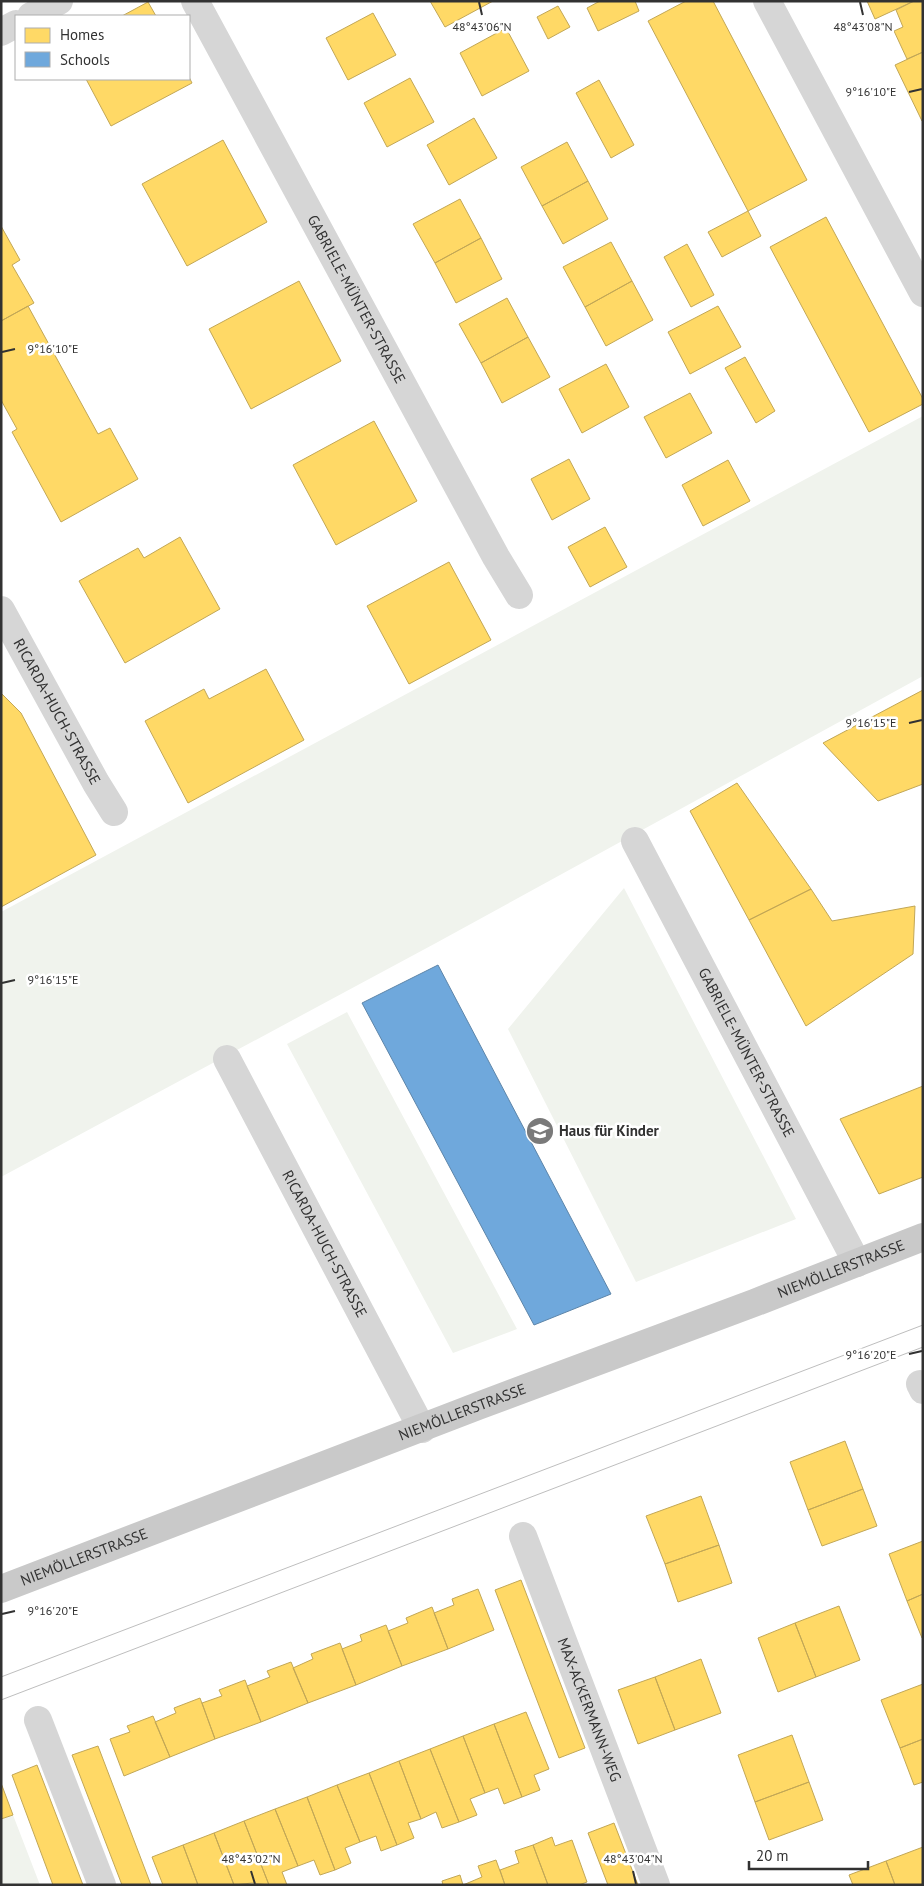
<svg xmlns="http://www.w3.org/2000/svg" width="924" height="1886" viewBox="0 0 924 1886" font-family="'PT Sans',sans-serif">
<rect width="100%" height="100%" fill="#fff"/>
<path fill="#f0f3ed" d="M 923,416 L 923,676 L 436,943 L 1,1177 L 1,912 Z
M 624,888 L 796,1219 L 636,1282 L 508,1029 Z
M 347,1012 L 517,1329 L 453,1353 L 287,1044 Z
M 13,1815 L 40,1885 L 1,1885 L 1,1819 Z"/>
<path fill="#ffd966" stroke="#c2a756" d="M 430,1 L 493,1 L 445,27 Z
M 600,1 L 635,1 L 639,11 L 598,31 L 587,8 Z
M 686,1 L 713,1 L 807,180 L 748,211 L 648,21 Z
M 867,1 L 914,1 L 875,19 Z
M 914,1 L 923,1 L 923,52 L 907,59 L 894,31 L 903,27 L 896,10 Z
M 148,2 L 156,16 L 122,16 Z
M 558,6 L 570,27 L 548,39 L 537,17 Z
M 373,13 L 396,55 L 348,80 L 326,38 Z
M 506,28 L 529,71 L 482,96 L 460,53 Z
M 923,52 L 923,121 L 922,121 L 895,65 Z
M 189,77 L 192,83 L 111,126 L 86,79 Z
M 410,78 L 434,122 L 387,147 L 364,103 Z
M 599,80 L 634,145 L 611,158 L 576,93 Z
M 474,118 L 497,158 L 449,185 L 427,145 Z
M 223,140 L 267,222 L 187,266 L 142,184 Z
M 567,142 L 588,181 L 542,206 L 521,167 Z
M 588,181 L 608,219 L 563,244 L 542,206 Z
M 460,199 L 481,238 L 435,263 L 413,224 Z
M 748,211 L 761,236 L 722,257 L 708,232 Z
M 826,217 L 923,399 L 923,404 L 869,432 L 770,247 Z
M 1,226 L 20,260 L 12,265 L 34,303 L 1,321 Z
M 481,238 L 502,279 L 456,303 L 435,263 Z
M 611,242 L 632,281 L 585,307 L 563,267 Z
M 687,244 L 714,295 L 691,307 L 664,257 Z
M 299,281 L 341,361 L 251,409 L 209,329 Z
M 632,281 L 653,320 L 606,346 L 585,307 Z
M 507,298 L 528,337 L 481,363 L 459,324 Z
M 28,306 L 98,434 L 110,428 L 138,479 L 61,522 L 12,432 L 17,429 L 1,400 L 1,321 Z
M 718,306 L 741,347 L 690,374 L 668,332 Z
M 528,337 L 550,377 L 502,403 L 481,363 Z
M 745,357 L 775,411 L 756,423 L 725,368 Z
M 606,364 L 629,407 L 582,433 L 559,389 Z
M 690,393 L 712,433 L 666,458 L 644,417 Z
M 374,421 L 417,501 L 336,545 L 293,465 Z
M 569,459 L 590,499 L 552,520 L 531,479 Z
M 728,460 L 750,501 L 703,526 L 682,485 Z
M 605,527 L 627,567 L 590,587 L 568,547 Z
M 180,537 L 220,609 L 125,663 L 79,581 L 138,548 L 144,558 Z
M 449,562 L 491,640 L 409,684 L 367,606 Z
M 266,669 L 304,740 L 188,803 L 145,721 L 204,689 L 209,699 Z
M 923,690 L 923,784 L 878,801 L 823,743 Z
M 1,693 L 21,713 L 96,855 L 1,907 Z
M 737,783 L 811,889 L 749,920 L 690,811 Z
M 811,889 L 832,921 L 915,906 L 913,954 L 806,1026 L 749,920 Z
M 923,1086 L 923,1177 L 879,1194 L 840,1119 Z
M 845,1441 L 863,1489 L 808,1510 L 790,1462 Z
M 863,1489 L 877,1526 L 822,1546 L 808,1510 Z
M 701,1496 L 719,1545 L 665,1564 L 646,1516 Z
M 923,1541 L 923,1594 L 907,1601 L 889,1554 Z
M 719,1545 L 732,1583 L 678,1602 L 665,1564 Z
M 521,1580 L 585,1748 L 559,1758 L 495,1590 Z
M 478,1589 L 494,1630 L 448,1649 L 434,1613 L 454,1605 L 452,1599 Z
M 923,1594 L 923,1638 L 922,1638 L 907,1601 Z
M 839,1606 L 860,1660 L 816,1677 L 795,1623 Z
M 432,1607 L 448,1649 L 402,1666 L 388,1631 L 408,1623 L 406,1618 Z
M 795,1623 L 816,1677 L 778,1692 L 758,1638 Z
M 386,1625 L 402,1666 L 356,1685 L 342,1649 L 362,1641 L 360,1635 Z
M 340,1643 L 356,1685 L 308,1703 L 293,1668 L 313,1659 L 311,1654 Z
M 701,1659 L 721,1713 L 675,1730 L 655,1677 Z
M 291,1662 L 308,1703 L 261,1722 L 247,1686 L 270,1677 L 267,1671 Z
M 655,1677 L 675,1730 L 638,1744 L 618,1690 Z
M 245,1680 L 261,1722 L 215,1739 L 202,1703 L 222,1696 L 219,1690 Z
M 923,1684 L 923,1739 L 900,1748 L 881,1700 Z
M 200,1698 L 215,1739 L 170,1757 L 155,1722 L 176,1713 L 174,1708 Z
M 526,1712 L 549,1769 L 534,1775 L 540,1790 L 522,1797 L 494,1724 Z
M 153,1716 L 170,1757 L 124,1776 L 110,1739 L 130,1732 L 127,1726 Z
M 494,1724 L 522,1797 L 504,1804 L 498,1788 L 485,1793 L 463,1736 Z
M 792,1735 L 809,1782 L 755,1802 L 738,1755 Z
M 463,1736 L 485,1793 L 470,1799 L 477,1815 L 459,1822 L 430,1749 Z
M 923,1739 L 923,1782 L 914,1785 L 900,1748 Z
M 98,1746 L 151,1885 L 122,1885 L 72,1755 Z
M 430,1749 L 459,1822 L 442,1828 L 436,1812 L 421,1819 L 399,1761 Z
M 399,1761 L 421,1819 L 408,1823 L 414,1838 L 397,1845 L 369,1773 Z
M 37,1765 L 83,1885 L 53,1885 L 12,1775 Z
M 369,1773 L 397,1845 L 381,1851 L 376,1836 L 360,1842 L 337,1785 Z
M 809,1782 L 823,1820 L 769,1840 L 755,1802 Z
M 1,1783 L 13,1815 L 1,1819 Z
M 337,1785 L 360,1842 L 345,1848 L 351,1863 L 335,1870 L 307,1797 Z
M 307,1797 L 335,1870 L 320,1875 L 314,1860 L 298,1866 L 275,1809 Z
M 275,1809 L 298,1866 L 282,1872 L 287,1885 L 269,1885 L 244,1821 Z
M 244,1821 L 269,1885 L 252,1883 L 234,1885 L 214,1833 Z
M 614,1823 L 638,1885 L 608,1885 L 588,1833 Z
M 214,1833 L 234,1885 L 198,1885 L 183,1845 Z
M 552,1837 L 555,1846 L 572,1840 L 587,1882 L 579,1885 L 548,1885 L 533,1845 Z
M 183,1845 L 198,1885 L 163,1885 L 152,1857 Z
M 533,1845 L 548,1885 L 505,1885 L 500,1870 L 519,1863 L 515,1851 Z
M 923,1847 L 923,1885 L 895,1885 L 886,1861 Z
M 496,1860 L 505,1885 L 463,1885 L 482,1877 L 478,1866 Z
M 886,1861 L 895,1885 L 853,1885 L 849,1875 Z
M 460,1875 L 463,1885 L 443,1885 L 442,1881 Z"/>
<path fill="#6fa8dc" stroke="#5d85a9" d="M 438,965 L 611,1294 L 534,1325 L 362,1003 Z"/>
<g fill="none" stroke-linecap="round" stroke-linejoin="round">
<g stroke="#d6d6d6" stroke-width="28">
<path id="s1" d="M 195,1 L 496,557 L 519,595"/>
<path d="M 767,1 L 923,293"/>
<path d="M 31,16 L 59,1"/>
<path d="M 1,32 L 16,24"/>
<path id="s2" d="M 1,610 L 96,783 L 114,812"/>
<path id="s3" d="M 635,841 L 857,1263"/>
<path id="s4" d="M 227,1059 L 422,1429"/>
<path d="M 920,1384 L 923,1390"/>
<path id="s5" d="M 523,1536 L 656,1885"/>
<path d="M 38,1720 L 102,1885"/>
</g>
<path stroke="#c9c9c9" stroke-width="28" id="s6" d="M 1,1589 L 478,1406 L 754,1303 L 923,1237"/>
<path stroke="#bebebe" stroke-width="1" d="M 1,1677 L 923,1325
M 1,1700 L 923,1347"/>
</g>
<path fill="none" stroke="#323232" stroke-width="2" d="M 479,2 L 482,15M 860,2 L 863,15M 909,92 L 922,89M 2,352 L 15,349M 909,723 L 922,720M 2,983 L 15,980M 909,1354 L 922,1351M 2,1614 L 15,1611M 251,1871 L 255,1884M 633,1871 L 636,1884"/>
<defs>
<symbol id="school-disc" viewBox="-11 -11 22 22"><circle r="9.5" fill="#7a7a7a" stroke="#fff"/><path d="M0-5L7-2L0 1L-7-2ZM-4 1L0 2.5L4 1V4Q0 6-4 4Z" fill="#fff"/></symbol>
</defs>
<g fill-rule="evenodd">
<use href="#school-disc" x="524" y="1115" width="32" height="32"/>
</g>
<g text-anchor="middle" stroke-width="5" stroke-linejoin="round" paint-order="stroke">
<g font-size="15" fill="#323232" stroke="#fff">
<text dy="5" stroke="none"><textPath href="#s1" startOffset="339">GABRIELE-MÜNTER-STRASSE</textPath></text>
<text dy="5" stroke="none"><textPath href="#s2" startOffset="116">RICARDA-HUCH-STRASSE</textPath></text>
<text dy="5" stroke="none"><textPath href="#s3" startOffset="239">GABRIELE-MÜNTER-STRASSE</textPath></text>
<text dy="5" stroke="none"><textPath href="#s4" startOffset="209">RICARDA-HUCH-STRASSE</textPath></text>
<text dy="5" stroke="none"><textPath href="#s6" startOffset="899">NIEMÖLLERSTRASSE</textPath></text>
<text dy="5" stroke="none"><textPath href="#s6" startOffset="494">NIEMÖLLERSTRASSE</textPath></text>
<text dy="5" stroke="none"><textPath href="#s6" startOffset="89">NIEMÖLLERSTRASSE</textPath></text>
<text dy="5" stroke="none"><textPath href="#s5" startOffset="186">MAX-ACKERMANN-WEG</textPath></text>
</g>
<g font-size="15" font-weight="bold" fill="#323232" stroke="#fff" text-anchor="start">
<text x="559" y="1136">Haus für Kinder</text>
</g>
</g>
<g font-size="12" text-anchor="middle" fill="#323232" stroke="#fff" stroke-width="5" stroke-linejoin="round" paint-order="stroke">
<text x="482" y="31">48°43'06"N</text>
<text x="863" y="31">48°43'08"N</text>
<text x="871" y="96">9°16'10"E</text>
<text x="53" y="353">9°16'10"E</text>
<text x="871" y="727">9°16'15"E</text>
<text x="53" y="984">9°16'15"E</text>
<text x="871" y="1359">9°16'20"E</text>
<text x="53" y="1615">9°16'20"E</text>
<text x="251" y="1863">48°43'02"N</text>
<text x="633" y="1863">48°43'04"N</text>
</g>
<rect width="924" height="1886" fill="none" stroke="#323232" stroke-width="5"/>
<rect x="15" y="15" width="175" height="65" fill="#ffffff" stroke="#adadad"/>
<rect x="25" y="28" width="25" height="15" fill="#ffd966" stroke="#adadad"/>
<text x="60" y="40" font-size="15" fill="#323232">Homes</text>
<rect x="25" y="52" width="25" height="15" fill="#6fa8dc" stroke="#adadad"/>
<text x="60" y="65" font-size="15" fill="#323232">Schools</text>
<path d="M749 1861v8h119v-8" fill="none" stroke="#323232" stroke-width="2.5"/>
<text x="756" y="1861" font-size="15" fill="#323232" stroke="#ffffff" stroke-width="4" paint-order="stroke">20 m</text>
</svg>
